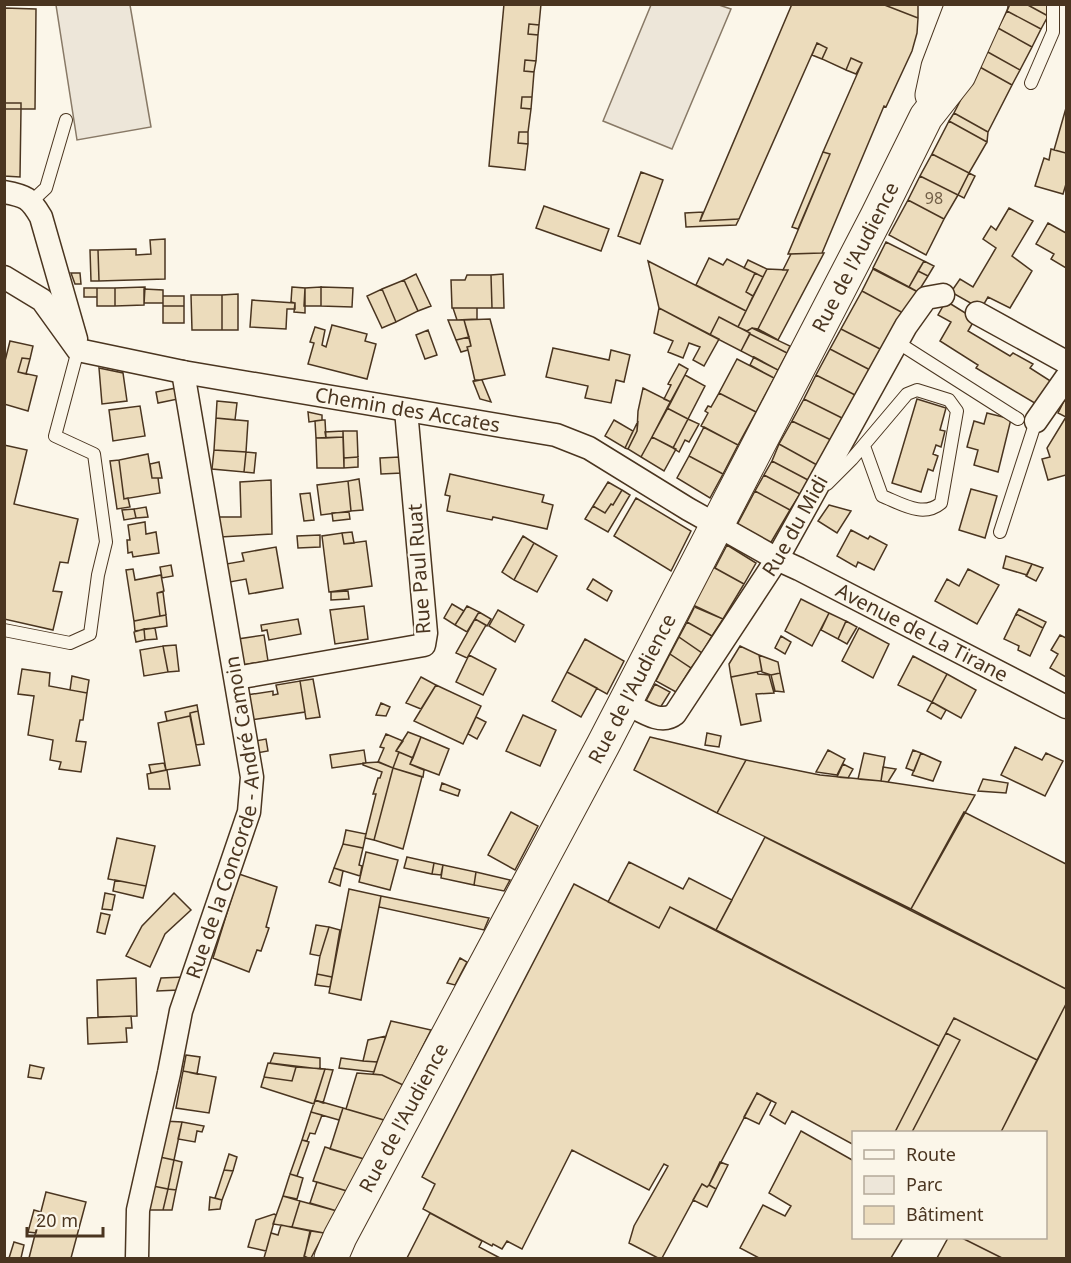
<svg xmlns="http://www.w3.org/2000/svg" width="1071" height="1263" viewBox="0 0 1071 1263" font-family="'Noto Sans',sans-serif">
<rect width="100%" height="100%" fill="#fbf6e9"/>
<path fill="#ede6d9" stroke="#887966" stroke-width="1.5" d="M 56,5 L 130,5 L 151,127 L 77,140 Z
M 651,5 L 719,5 L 731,9 L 672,149 L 603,121 Z"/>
<path fill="#ecdcbc" stroke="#4a3520" stroke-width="1.5" d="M 504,4 L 541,4 L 539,25 L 529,24 L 528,34 L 538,35 L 536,61 L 525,60 L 524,71 L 534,72 L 532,97 L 522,97 L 521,108 L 531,109 L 528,132 L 519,132 L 518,143 L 528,144 L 525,170 L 489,166 Z
M 792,4 L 882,4 L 918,18 L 917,33 L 912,51 L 886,107 L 884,106 L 822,253 L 788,254 L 830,154 L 823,152 L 862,63 L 851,58 L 846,70 L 822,59 L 827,48 L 817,43 L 739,219 L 700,221 Z
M 882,4 L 918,4 L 918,18 Z
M 1010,4 L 1026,4 L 1048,16 L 1041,29 L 1007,11 Z
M 1026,4 L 1047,4 L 1048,16 Z
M 4,8 L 36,9 L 35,109 L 21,109 L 21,103 L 4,103 Z
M 1007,11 L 1041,29 L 1032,47 L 998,28 Z
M 529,24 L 539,25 L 538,35 L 528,34 Z
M 998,28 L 1032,47 L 1020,70 L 986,51 Z
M 817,43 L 827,48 L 822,59 L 812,55 Z
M 986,51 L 1020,70 L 1012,85 L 978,66 Z
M 851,58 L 862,63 L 856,74 L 846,70 Z
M 525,60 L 536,61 L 534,72 L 524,71 Z
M 978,66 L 1012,85 L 988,132 L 954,113 Z
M 522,97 L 532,97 L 531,109 L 521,108 Z
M 4,103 L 21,103 L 21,109 L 4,109 Z
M 1066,108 L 1066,153 L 1054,150 Z
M 4,109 L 21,109 L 20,177 L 4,176 Z
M 954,113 L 988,132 L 987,142 L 949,121 Z
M 949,121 L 987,142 L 969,173 L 932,154 Z
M 519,132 L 528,132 L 528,144 L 518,143 Z
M 1051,149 L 1066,153 L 1066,184 L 1063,194 L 1035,186 L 1044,158 L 1049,160 Z
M 823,152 L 830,154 L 798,229 L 792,227 Z
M 932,154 L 969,173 L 958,195 L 920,176 Z
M 641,172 L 663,180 L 640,244 L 618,236 Z
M 969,173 L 975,176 L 964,198 L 958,195 Z
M 920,176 L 958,195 L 944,219 L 908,200 Z
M 908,200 L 944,219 L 926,255 L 889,235 Z
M 544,206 L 609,229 L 601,251 L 536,228 Z
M 1009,208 L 1033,221 L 1012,256 L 1032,271 L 1010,308 L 988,297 L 981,309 L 951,292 L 960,279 L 973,287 L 996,248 L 983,239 L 991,226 L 996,230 Z
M 703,212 L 700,221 L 739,219 L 736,225 L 686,227 L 685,213 Z
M 1048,223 L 1066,233 L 1066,268 L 1051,259 L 1054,254 L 1036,244 Z
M 165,239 L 165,279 L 99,281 L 98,250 L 136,249 L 136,255 L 151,254 L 150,240 Z
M 886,242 L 924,261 L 909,287 L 873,268 Z
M 90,250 L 98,250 L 99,281 L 91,281 Z
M 822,253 L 824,253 L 778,340 L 758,329 L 788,270 L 783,270 L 791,254 Z
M 709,258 L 723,265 L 727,259 L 755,273 L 746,292 L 753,296 L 746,311 L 696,285 Z
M 748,260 L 767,269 L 763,277 L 744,268 Z
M 648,261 L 746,311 L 738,327 L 719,317 L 710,335 L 659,308 Z
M 924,261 L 934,266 L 928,276 L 918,271 Z
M 767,269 L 788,270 L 758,329 L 752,328 L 747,331 L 738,327 Z
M 873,269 L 918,292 L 905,314 L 862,291 Z
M 918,271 L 928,276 L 918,292 L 909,287 Z
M 71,273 L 80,273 L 81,284 L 75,284 Z
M 755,273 L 763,277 L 753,296 L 746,292 Z
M 416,274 L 431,306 L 418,311 L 404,280 Z
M 503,274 L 504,308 L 492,308 L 491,275 Z
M 467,275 L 491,275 L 492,308 L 452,308 L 451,280 L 465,280 Z
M 404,280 L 418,311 L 396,322 L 382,289 Z
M 145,287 L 144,305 L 115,306 L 115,288 Z
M 292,287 L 305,288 L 305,313 L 294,312 L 295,303 L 291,302 Z
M 321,287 L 353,288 L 352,307 L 321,306 Z
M 321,287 L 321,306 L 304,306 L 305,288 Z
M 84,288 L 97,288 L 97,297 L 84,297 Z
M 97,288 L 115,288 L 115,306 L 97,306 Z
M 144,289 L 163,290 L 163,303 L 144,303 Z
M 382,289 L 396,322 L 382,328 L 367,296 Z
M 862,291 L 905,314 L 884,351 L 841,329 Z
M 238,294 L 238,330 L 222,330 L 222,295 Z
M 191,295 L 222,295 L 222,330 L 192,330 Z
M 163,296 L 184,296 L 184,306 L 163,306 Z
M 252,300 L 295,303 L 295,309 L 287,309 L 286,329 L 250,327 Z
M 946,301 L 975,319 L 968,331 L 1010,356 L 1013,353 L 1033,364 L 1030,368 L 1052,382 L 1038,405 L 976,368 L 978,365 L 940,341 L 951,322 L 938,315 Z
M 163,306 L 184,306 L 184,323 L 163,323 Z
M 453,308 L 477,308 L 477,319 L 457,320 Z
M 659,308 L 719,339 L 704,366 L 693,360 L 700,347 L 689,343 L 683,358 L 668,352 L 673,341 L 654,333 Z
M 719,317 L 750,333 L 741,351 L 710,335 Z
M 490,319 L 505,375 L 475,381 L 468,350 L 467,347 L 471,346 L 464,320 Z
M 448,320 L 464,320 L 469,337 L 456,340 Z
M 332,325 L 367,334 L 365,341 L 376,344 L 367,379 L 308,364 L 314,343 L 310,342 L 315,327 L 325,330 L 322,345 L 326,347 Z
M 752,328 L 790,346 L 787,353 L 750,334 L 747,331 Z
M 841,329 L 884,351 L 872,371 L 830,349 Z
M 428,330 L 437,355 L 425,359 L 416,335 Z
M 750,334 L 787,353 L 778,370 L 741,351 Z
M 469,337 L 471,346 L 467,347 L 468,350 L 461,352 L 456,340 Z
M 10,341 L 33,346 L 30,359 L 22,358 L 18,372 L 37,376 L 28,411 L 4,404 L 4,365 Z
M 553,348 L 609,360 L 611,350 L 630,355 L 624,382 L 616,380 L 611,403 L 585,398 L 588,386 L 546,377 Z
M 830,349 L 872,371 L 857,396 L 816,375 Z
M 754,357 L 778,370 L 774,378 L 750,365 Z
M 22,358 L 30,359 L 26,374 L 18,372 Z
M 737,359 L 774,378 L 756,412 L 719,393 Z
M 679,364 L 688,369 L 671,402 L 664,399 L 671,385 L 668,384 Z
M 99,368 L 123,373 L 127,401 L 102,404 Z
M 685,375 L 705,386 L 688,419 L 667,408 Z
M 816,375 L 857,396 L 844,419 L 804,399 Z
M 475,380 L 482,380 L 491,402 L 480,399 L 473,381 Z
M 176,388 L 178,399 L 158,403 L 156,392 Z
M 643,388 L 671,402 L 641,457 L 628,449 L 637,431 L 638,411 Z
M 719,393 L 756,412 L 738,445 L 701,426 L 708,413 L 705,411 L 708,406 L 711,407 Z
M 1066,397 L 1066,475 L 1048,480 L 1042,459 L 1050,457 L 1047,448 L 1066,417 L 1058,413 Z
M 804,399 L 844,419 L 831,440 L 792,421 Z
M 917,399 L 946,408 L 940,430 L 945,431 L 941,447 L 936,445 L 933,454 L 938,456 L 933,471 L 928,469 L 921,492 L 892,483 Z
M 217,401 L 237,403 L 235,420 L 216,418 Z
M 140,406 L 145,436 L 113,441 L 109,410 Z
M 667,408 L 688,419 L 673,448 L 652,437 Z
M 308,412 L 322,415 L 322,420 L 309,422 Z
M 987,413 L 1011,419 L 998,472 L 974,465 L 978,450 L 967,447 L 974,421 L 984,424 Z
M 216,418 L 248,421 L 246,452 L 214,450 Z
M 688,419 L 699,424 L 689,442 L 685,440 L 679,452 L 673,448 Z
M 322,420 L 325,420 L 326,438 L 316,438 L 315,421 Z
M 614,420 L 633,431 L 625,448 L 605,436 Z
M 638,421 L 637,431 L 628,449 L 625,448 Z
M 792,421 L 831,440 L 817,465 L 779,444 Z
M 704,427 L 738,445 L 723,474 L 689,456 Z
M 343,431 L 343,437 L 326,438 L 325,432 Z
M 343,431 L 357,431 L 358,457 L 344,458 Z
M 343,437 L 344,468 L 317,468 L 316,438 Z
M 652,437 L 676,449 L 664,471 L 641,457 Z
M 779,444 L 817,465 L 808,480 L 772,461 Z
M 4,445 L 27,450 L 14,504 L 78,519 L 68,563 L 60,562 L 53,591 L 62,592 L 53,630 L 4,619 Z
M 214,450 L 246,452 L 244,472 L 212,469 Z
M 246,452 L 256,453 L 254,473 L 244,472 Z
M 148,454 L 152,478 L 158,478 L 160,493 L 124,499 L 119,460 Z
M 689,456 L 723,474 L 710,498 L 677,478 Z
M 358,457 L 358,467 L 344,468 L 344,458 Z
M 400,457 L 402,473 L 381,474 L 380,458 Z
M 119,460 L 124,499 L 128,498 L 130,507 L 117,509 L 110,461 Z
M 772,461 L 808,480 L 800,494 L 764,475 Z
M 159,462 L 162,478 L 152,478 L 150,464 Z
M 450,474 L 544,495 L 542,502 L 553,505 L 547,529 L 493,517 L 492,520 L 447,511 L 450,496 L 445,495 Z
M 764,475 L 800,494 L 790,510 L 755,491 Z
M 359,479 L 363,510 L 351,511 L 348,481 Z
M 271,480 L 272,534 L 220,537 L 216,517 L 241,517 L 240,482 Z
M 348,481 L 351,511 L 321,515 L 317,485 Z
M 608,482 L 622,490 L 613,505 L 611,504 L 605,513 L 593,506 Z
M 971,489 L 997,496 L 985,538 L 959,530 Z
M 622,490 L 630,495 L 608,532 L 585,519 L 593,506 L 605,513 L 611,504 L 613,505 Z
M 755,491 L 790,510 L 770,544 L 736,527 Z
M 310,493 L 314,520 L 304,521 L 300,494 Z
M 636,498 L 691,531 L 671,571 L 614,536 Z
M 829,505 L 851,511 L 837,533 L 818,521 Z
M 146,507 L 148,517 L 136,518 L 134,509 Z
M 134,509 L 136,518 L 124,520 L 122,510 Z
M 349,512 L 350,519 L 333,521 L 332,513 Z
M 145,522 L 146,534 L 156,532 L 159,553 L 133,557 L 132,552 L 128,553 L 127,540 L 130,540 L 128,525 Z
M 851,530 L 868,539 L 870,536 L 887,545 L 874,570 L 858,562 L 856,567 L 837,556 Z
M 352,532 L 354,543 L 344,544 L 342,533 Z
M 342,533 L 344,544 L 366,541 L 372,586 L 329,592 L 322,536 Z
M 320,535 L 320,547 L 298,548 L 297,536 Z
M 523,536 L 534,543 L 514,580 L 502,572 Z
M 534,543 L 557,556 L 537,592 L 514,580 Z
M 727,545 L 756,563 L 744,584 L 715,568 Z
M 276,547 L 283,588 L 249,594 L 246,579 L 230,582 L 226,564 L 244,561 L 242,553 Z
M 1006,556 L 1032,564 L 1027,575 L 1003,568 Z
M 1032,564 L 1043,568 L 1036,581 L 1026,576 Z
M 171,565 L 173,576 L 162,578 L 160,567 Z
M 713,567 L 744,584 L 723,619 L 692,606 Z
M 133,569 L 135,580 L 161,575 L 164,591 L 157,593 L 160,616 L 134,621 L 126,570 Z
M 968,569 L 999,585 L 977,624 L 935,601 L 947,579 L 959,586 Z
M 593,579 L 612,591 L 607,601 L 587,589 Z
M 348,591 L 349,599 L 331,600 L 331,592 Z
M 163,592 L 166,615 L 160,616 L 157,593 Z
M 801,599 L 829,613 L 812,646 L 785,631 Z
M 452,604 L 464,611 L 455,625 L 444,618 Z
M 364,606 L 368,639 L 335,644 L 330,610 Z
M 467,606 L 479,612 L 467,632 L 455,625 Z
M 695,606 L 723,619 L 712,636 L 687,622 Z
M 1019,609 L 1046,622 L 1043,628 L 1016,614 Z
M 498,610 L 524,625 L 515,642 L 489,626 Z
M 479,612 L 491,619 L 487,626 L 475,619 Z
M 829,613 L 846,621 L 838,639 L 821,630 Z
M 1016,614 L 1043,628 L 1030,656 L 1018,650 L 1019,646 L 1004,639 Z
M 166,615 L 167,626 L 135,631 L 134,621 Z
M 298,619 L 301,634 L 269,640 L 267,630 L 262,631 L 261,625 Z
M 475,619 L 486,625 L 467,658 L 456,653 Z
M 846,621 L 857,627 L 847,644 L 838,639 Z
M 687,622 L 712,636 L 702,653 L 679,637 Z
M 155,628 L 157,639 L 145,640 L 144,629 Z
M 859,628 L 889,644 L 873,678 L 842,661 Z
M 144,629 L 145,640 L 136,642 L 134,632 Z
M 264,635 L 268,661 L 242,665 L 238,639 Z
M 1060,635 L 1066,638 L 1066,677 L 1050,668 L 1058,654 L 1051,650 Z
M 781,636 L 791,642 L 785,654 L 775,648 Z
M 679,637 L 702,653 L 691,668 L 670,654 Z
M 585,639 L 624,661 L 607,694 L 567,672 Z
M 176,645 L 179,671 L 168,672 L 163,646 Z
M 163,646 L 168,672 L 144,676 L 140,650 Z
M 740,646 L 759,655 L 762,671 L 731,677 L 729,664 Z
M 670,654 L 691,668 L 676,692 L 656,681 Z
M 469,655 L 496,669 L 483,695 L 456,682 Z
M 759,655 L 778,662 L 780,673 L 771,675 L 762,672 Z
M 913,656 L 947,674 L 932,702 L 898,685 Z
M 22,669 L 50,673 L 49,686 L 87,693 L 83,720 L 80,720 L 76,741 L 86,742 L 81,772 L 59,769 L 61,762 L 50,760 L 53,740 L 28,735 L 34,696 L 18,694 Z
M 567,672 L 597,688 L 581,717 L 552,701 Z
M 757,672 L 758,674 L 769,675 L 774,693 L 756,694 L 761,721 L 741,725 L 731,677 Z
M 780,673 L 784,692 L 775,691 L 771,675 Z
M 947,674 L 976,690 L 961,718 L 932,702 Z
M 72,676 L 89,680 L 87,693 L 70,690 Z
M 421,677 L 436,685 L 421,709 L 406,703 Z
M 313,679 L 320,717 L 306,719 L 300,681 Z
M 300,681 L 305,712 L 251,720 L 247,695 L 273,691 L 273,695 L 278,694 L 276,685 Z
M 655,684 L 670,692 L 660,708 L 646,701 Z
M 436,685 L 481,706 L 463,744 L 414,721 Z
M 932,702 L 946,710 L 941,719 L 927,711 Z
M 381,703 L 390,707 L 386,716 L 376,715 Z
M 197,705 L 198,711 L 190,713 L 190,716 L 167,721 L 165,712 Z
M 198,711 L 204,744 L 196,745 L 190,713 Z
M 523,715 L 556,730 L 540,766 L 506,751 Z
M 190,716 L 200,765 L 166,770 L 158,723 Z
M 476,717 L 486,722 L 477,739 L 468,734 Z
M 408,732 L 421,737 L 413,758 L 396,751 Z
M 707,733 L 721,736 L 719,747 L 705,745 Z
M 386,734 L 403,741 L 396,751 L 399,752 L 393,768 L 378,762 L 384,748 L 380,747 Z
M 421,737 L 449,749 L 439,775 L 410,764 Z
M 650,737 L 746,760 L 717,813 L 634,770 Z
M 266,739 L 268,751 L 257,753 L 255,741 Z
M 1015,747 L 1042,760 L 1046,753 L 1063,761 L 1045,796 L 1001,775 Z
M 364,750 L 366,763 L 332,768 L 330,755 Z
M 828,750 L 845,759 L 837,775 L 816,772 Z
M 913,750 L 921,753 L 914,771 L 906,768 Z
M 399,752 L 413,758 L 410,764 L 424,770 L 423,777 L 393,768 Z
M 864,753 L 885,757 L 881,781 L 858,779 Z
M 921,753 L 941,762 L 933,781 L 912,775 Z
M 746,760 L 820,775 L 881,781 L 975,795 L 911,909 L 717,813 Z
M 379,762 L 393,768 L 374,840 L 365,838 L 376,794 L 373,794 L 378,778 L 380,778 L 382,772 L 363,765 L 363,763 Z
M 164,763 L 166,770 L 151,773 L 149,765 Z
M 843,764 L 853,769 L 848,778 L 837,777 Z
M 883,767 L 896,769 L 888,782 L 881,781 Z
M 393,768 L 422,777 L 403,849 L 374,840 Z
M 167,770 L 170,789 L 149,789 L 147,774 Z
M 983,779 L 1008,783 L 1006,793 L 978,791 Z
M 442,783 L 460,790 L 458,796 L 440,790 Z
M 511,812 L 538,826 L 515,870 L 488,855 Z
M 964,812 L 1066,864 L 1066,989 L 911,909 Z
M 346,830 L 366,834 L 363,848 L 343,844 Z
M 765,837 L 1066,989 L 1066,1004 L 1037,1060 L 954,1018 L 939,1046 L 716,930 Z
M 117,838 L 155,846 L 146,886 L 108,879 Z
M 343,844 L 363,848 L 359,865 L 362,866 L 360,876 L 334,868 Z
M 366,852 L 398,860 L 390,890 L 359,882 Z
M 407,857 L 434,863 L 432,874 L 404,868 Z
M 629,862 L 683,889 L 689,878 L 732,900 L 716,930 L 670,907 L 659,928 L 608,902 Z
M 434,863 L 443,865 L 441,875 L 432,874 Z
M 443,865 L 476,872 L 474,885 L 441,878 Z
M 334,868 L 343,871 L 340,886 L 329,882 Z
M 476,872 L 510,880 L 504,891 L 474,885 Z
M 239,874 L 277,887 L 266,927 L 269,928 L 261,951 L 257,950 L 249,972 L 213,958 Z
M 115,880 L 146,886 L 143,898 L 113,891 Z
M 574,884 L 659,928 L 670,907 L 939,1046 L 895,1132 L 854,1132 L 854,1145 L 792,1111 L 785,1124 L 770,1115 L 776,1103 L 757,1093 L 709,1185 L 707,1187 L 702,1184 L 662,1258 L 658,1258 L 629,1243 L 634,1226 L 668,1166 L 664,1164 L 649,1190 L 572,1150 L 522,1249 L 507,1241 L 502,1249 L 493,1244 L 492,1246 L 423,1209 L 435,1184 L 422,1177 Z
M 349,889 L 381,896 L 361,1000 L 329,993 Z
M 105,893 L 115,895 L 112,910 L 102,909 Z
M 174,893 L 191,910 L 165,934 L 150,967 L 126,956 L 142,926 Z
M 381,896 L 489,918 L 484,930 L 379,907 Z
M 101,913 L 110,915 L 105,934 L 97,932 Z
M 316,925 L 329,927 L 320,956 L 310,954 Z
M 329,927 L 340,930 L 332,977 L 317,974 L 320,956 Z
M 460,958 L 467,962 L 455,985 L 447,983 Z
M 317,974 L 332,977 L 330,987 L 315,985 Z
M 184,977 L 179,990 L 157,991 L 161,978 Z
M 136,978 L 137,1016 L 98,1017 L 97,980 Z
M 1066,1004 L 1066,1258 L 1002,1258 L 962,1238 L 1046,1238 L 1046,1132 L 1001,1132 Z
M 131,1016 L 132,1028 L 126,1028 L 127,1042 L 88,1044 L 87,1018 Z
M 954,1018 L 1037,1060 L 1001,1132 L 912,1132 L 960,1040 L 946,1033 Z
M 391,1021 L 431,1030 L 403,1085 L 382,1075 L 373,1074 Z
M 946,1033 L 960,1040 L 912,1132 L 895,1132 Z
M 386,1036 L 377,1062 L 363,1061 L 368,1040 Z
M 274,1053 L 320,1058 L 320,1069 L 270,1063 Z
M 186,1055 L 200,1057 L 197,1074 L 183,1071 Z
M 341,1058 L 363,1061 L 377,1062 L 374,1072 L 339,1068 Z
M 268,1063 L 296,1067 L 292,1081 L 264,1077 Z
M 30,1065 L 44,1068 L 41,1079 L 28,1077 Z
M 296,1067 L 325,1069 L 314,1104 L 261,1087 L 264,1077 L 292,1081 Z
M 325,1069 L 333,1070 L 323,1103 L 315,1100 Z
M 183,1071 L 216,1077 L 209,1113 L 176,1108 Z
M 357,1073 L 382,1075 L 403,1085 L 384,1120 L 346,1109 Z
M 757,1093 L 771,1101 L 759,1124 L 744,1117 Z
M 315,1100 L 343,1108 L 339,1120 L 311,1112 Z
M 343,1108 L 384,1120 L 364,1159 L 330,1149 Z
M 311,1112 L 322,1115 L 315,1134 L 310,1133 L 307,1141 L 302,1140 Z
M 163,1121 L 182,1122 L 174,1160 L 155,1156 Z
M 182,1122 L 204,1126 L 202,1132 L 197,1131 L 195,1142 L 178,1139 Z
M 801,1131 L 854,1161 L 854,1238 L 903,1238 L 891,1258 L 759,1258 L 740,1248 L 763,1205 L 785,1216 L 791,1206 L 769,1193 Z
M 302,1140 L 309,1142 L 297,1176 L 290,1174 Z
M 325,1147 L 364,1159 L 347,1191 L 313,1181 Z
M 229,1154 L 237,1157 L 233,1171 L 224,1170 Z
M 155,1156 L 174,1160 L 168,1189 L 148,1185 Z
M 174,1160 L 182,1162 L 176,1190 L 168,1189 Z
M 720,1162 L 728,1165 L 716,1189 L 709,1185 Z
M 224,1170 L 233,1171 L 222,1200 L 215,1198 Z
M 290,1174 L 303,1178 L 297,1199 L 283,1196 Z
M 317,1182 L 347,1191 L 337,1211 L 310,1203 Z
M 702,1184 L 707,1187 L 709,1185 L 716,1189 L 707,1207 L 693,1200 Z
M 148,1185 L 168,1189 L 163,1210 L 142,1210 Z
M 168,1189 L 176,1190 L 172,1210 L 163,1210 Z
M 46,1192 L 86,1202 L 71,1258 L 29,1258 Z
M 283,1196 L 300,1201 L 292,1227 L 273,1224 Z
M 210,1197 L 222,1200 L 220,1209 L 209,1210 Z
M 300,1201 L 337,1211 L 324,1233 L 292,1227 Z
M 34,1210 L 41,1212 L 36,1233 L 28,1232 Z
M 430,1213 L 482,1241 L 479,1247 L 500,1258 L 407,1258 Z
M 274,1214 L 276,1215 L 266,1251 L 248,1247 L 256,1220 Z
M 281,1225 L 310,1231 L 304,1258 L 264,1258 L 271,1233 L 278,1235 Z
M 311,1231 L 324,1233 L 311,1258 L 308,1258 L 304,1256 Z
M 948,1238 L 962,1238 L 1002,1258 L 937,1258 Z
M 14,1242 L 24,1245 L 21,1258 L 9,1258 Z"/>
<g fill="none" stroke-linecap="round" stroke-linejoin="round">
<defs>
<path id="lane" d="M 1031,83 L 1053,32 L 1053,4
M 32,201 L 46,188 L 66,120
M 897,342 L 1018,419
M 827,484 L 852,459 L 907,394 L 917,390 L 949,400 L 957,411 L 941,503 C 923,518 902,504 882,496 L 864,446
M 1000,532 L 1036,421
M 4,630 L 70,643 L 90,634 L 98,575 L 106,542 L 94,454 L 55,436 L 78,350"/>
<g id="street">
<path d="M 4,192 C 26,196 30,198 41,217 L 76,339"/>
<path id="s1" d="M 4,277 L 42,300 L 78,350 L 183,372 L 556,435 L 589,448 L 688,509 L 777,559 L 799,569 L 1066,707"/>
<path d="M 977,313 L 1066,362"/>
<path d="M 1036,421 L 1066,378"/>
<path d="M 236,678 L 424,645 L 426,633 L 406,410"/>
<path id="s2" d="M 624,702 C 639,709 660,726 675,714 L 777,559 L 906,326 L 926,298 L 943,295"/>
<path id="s3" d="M 137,1258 L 138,1210 L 169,1073 L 181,1011 L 249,812 L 252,777 L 183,372"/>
</g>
<g id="secondary">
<path d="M 932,95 L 938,67 L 962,4"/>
<path id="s4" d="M 331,1258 L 340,1237 L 603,745 L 877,216 L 926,117 L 959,75 L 991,4"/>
</g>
</defs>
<use href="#lane" stroke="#4a3520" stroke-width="14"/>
<use href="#street" stroke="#4a3520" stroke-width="25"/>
<use href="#secondary" stroke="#4a3520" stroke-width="35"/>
<use href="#lane" stroke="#fbf6e9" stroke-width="12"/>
<use href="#street" stroke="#fbf6e9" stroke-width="22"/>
<use href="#secondary" stroke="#fbf6e9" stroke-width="33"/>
</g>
<g text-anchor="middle" stroke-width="4.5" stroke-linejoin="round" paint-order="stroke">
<g font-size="16" fill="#725f47">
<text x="934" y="204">98</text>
</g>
<g font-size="20" fill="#4a3520" stroke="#fbf6e9">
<text dy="7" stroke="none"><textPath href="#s4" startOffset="1130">Rue de l'Audience</textPath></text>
<text dy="7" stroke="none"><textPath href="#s1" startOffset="441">Chemin des Accates</textPath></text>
<text dy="7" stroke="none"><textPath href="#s2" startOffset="279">Rue du Midi</textPath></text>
<text transform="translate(419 569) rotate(-94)" y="7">Rue Paul Ruat</text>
<text dy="7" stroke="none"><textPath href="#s1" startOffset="1008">Avenue de La Tirane</textPath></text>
<text dy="7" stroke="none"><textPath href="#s4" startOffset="644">Rue de l'Audience</textPath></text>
<text dy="7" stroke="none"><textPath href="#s3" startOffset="453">Rue de la Concorde - André Camoin</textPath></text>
<text dy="7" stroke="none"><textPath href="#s4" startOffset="158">Rue de l'Audience</textPath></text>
</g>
</g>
<rect width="1071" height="1263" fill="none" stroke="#4a3520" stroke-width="12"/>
<rect x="852" y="1131" width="195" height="108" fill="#fbf6e9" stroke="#b4a999" stroke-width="1.5"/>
<rect x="864" y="1150" width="30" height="9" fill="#fbf6e9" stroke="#b4a999" stroke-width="1.5"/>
<text x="906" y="1161" font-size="18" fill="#4a3520">Route</text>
<rect x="864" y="1176" width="30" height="18" fill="#ede6d9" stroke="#b4a999" stroke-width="1.5"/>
<text x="906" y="1191" font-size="18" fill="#4a3520">Parc</text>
<rect x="864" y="1206" width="30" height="18" fill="#ecdcbc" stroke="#b4a999" stroke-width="1.5"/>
<text x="906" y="1221" font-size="18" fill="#4a3520">Bâtiment</text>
<path d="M27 1227v9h76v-9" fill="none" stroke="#4a3520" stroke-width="3"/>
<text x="36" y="1227" font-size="18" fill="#4a3520" stroke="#fbf6e9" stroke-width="4.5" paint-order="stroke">20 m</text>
</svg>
